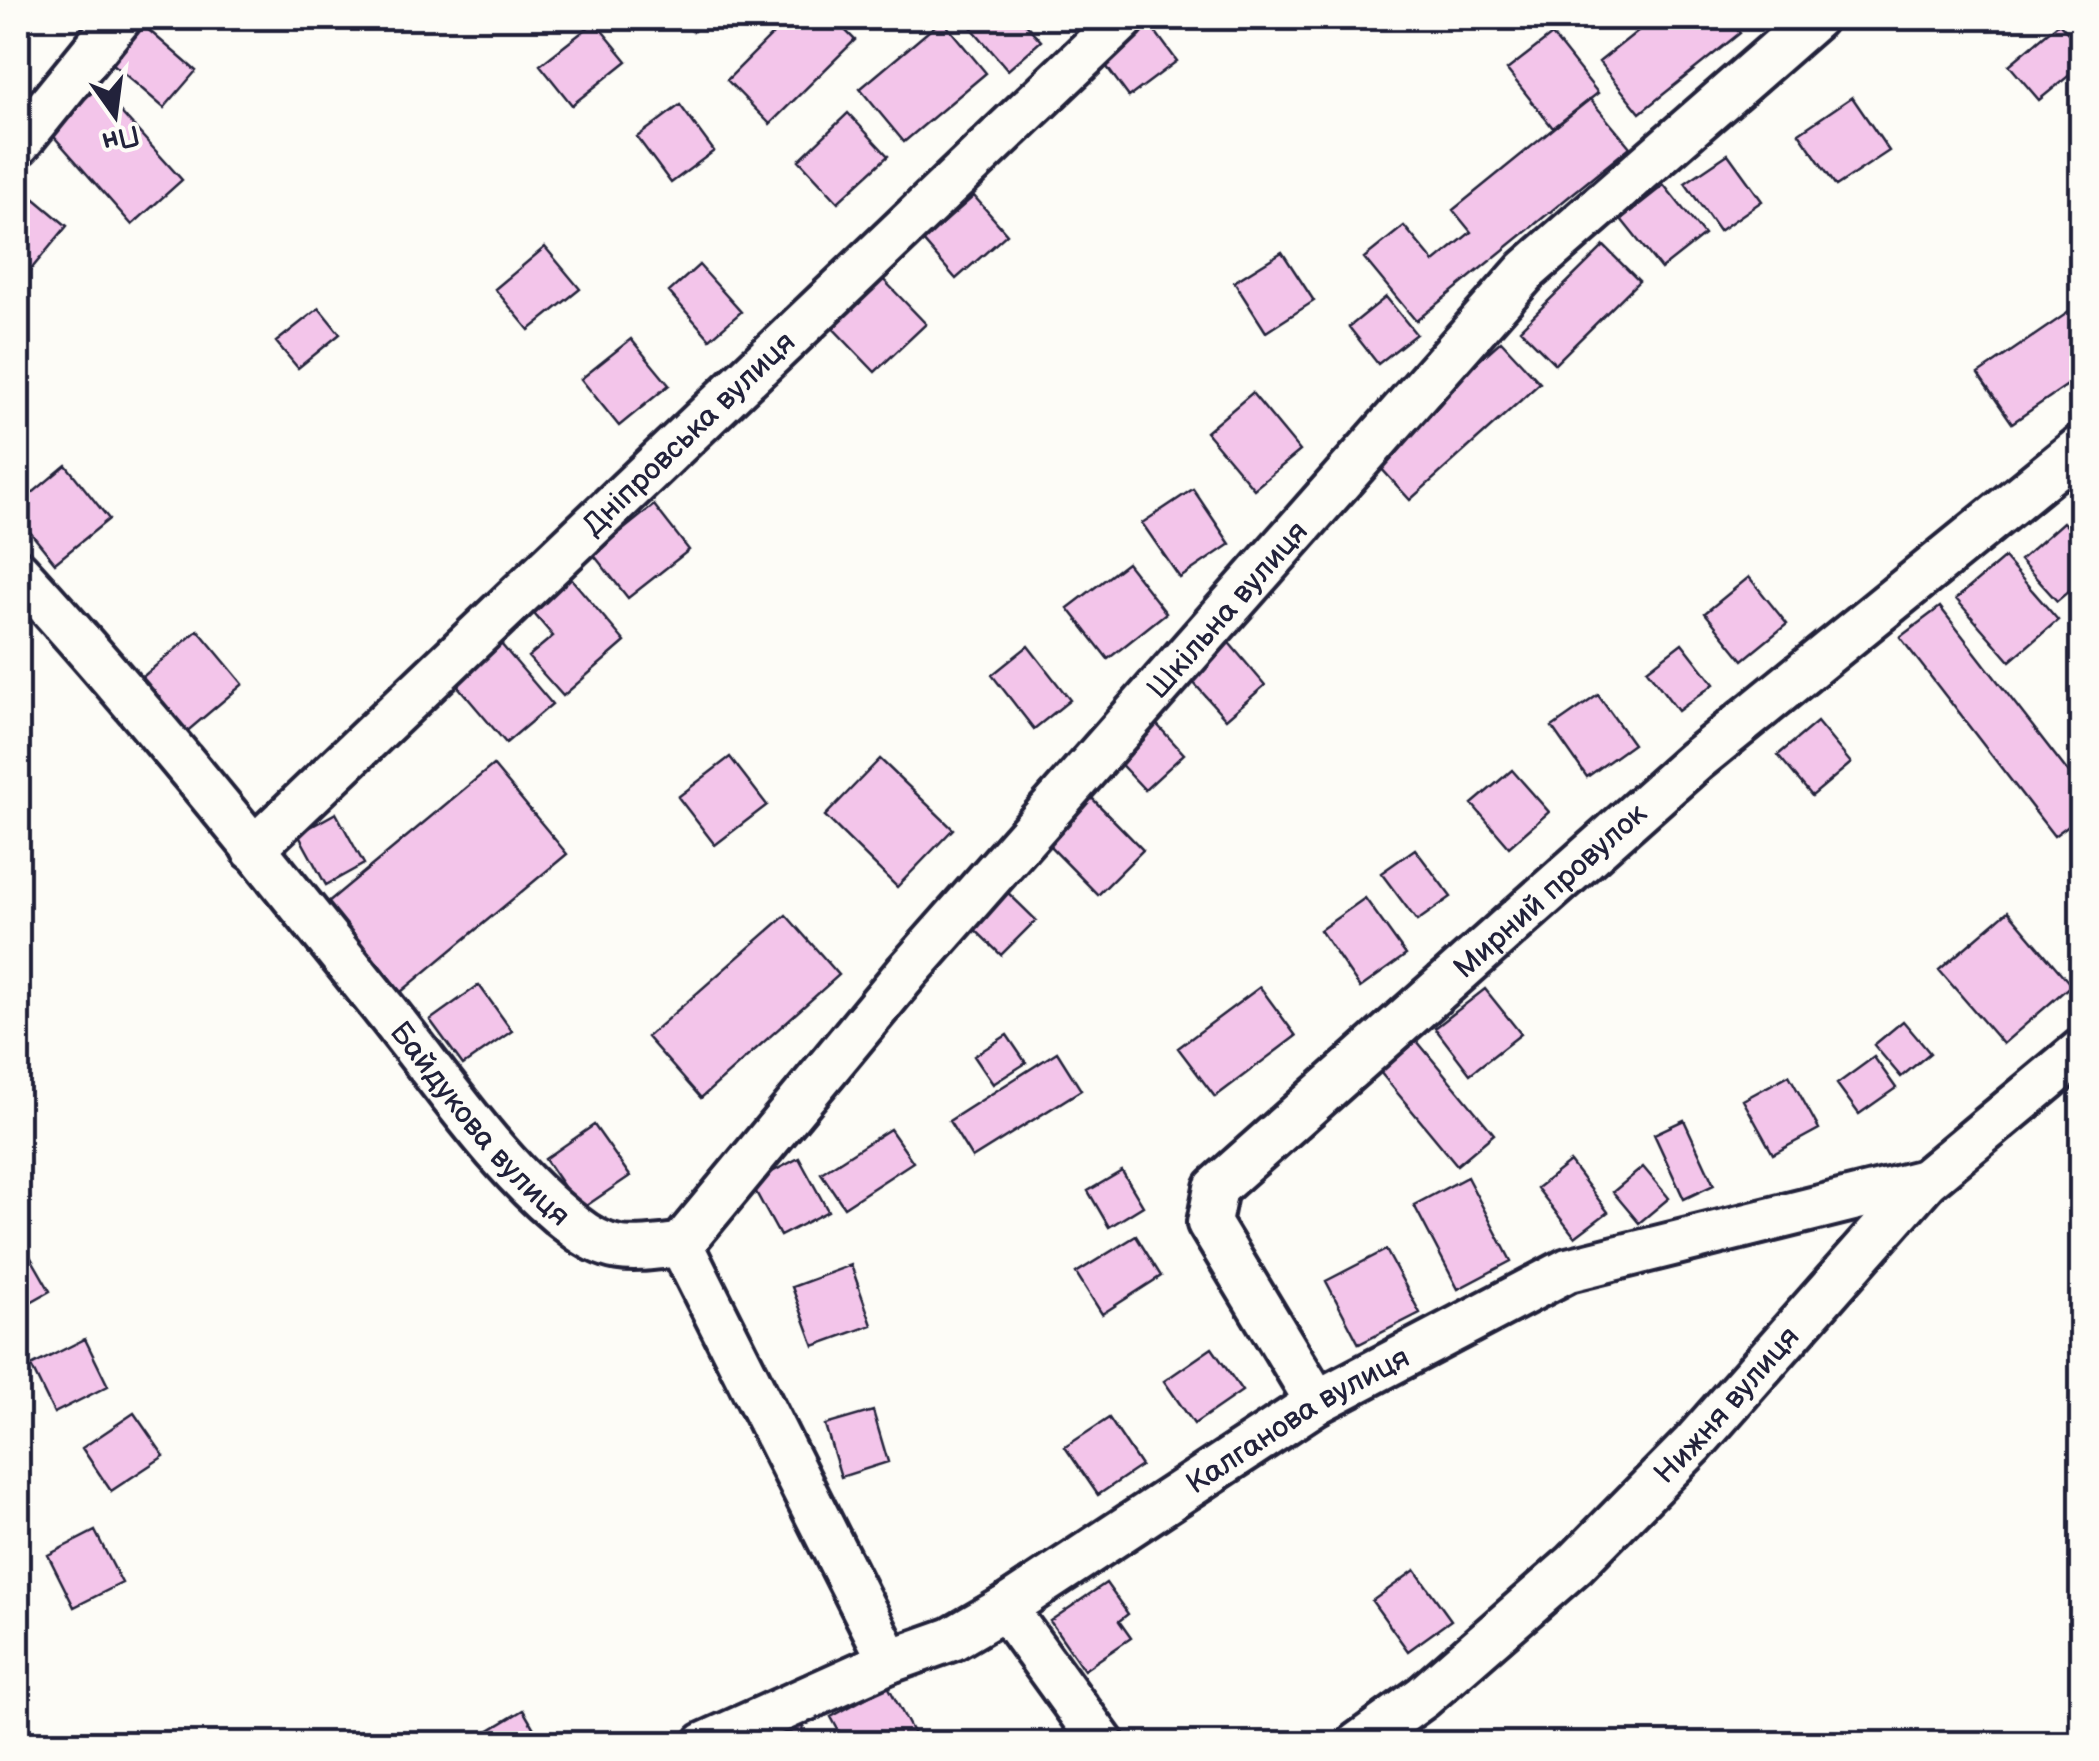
<svg xmlns="http://www.w3.org/2000/svg" width="2099" height="1761" viewBox="0 0 2099 1761" font-family="'Balsamiq Sans',sans-serif">
<rect width="100%" height="100%" fill="#fdfcf7"/>
<filter id="ink" filterUnits="userSpaceOnUse"><feTurbulence type="fractalNoise" baseFrequency=".01" numOctaves="2"/><feDisplacementMap in="SourceGraphic" scale="20" xChannelSelector="R" yChannelSelector="G"/><feConvolveMatrix kernelMatrix="1 2 1 2 8 2 1 2 1" color-interpolation-filters="sRGB"/></filter>
<g filter="url(#ink)">
<path fill="#f3c5ea" stroke="#22223b" stroke-width="2.5" d="M 678,18 L 707,18 L 693,32 Z
M 789,18 L 833,18 L 855,40 L 770,124 L 727,80 Z
M 967,18 L 1020,18 L 1041,41 L 1008,70 L 965,20 Z
M 1654,18 L 1727,18 L 1740,33 L 1640,113 L 1599,62 Z
M 942,20 L 986,73 L 904,142 L 860,89 Z
M 595,22 L 627,61 L 572,105 L 540,65 Z
M 1149,23 L 1177,61 L 1129,97 L 1101,59 Z
M 2059,23 L 2082,49 L 2082,65 L 2039,100 L 2009,65 Z
M 144,26 L 196,71 L 164,108 L 112,63 Z
M 1552,35 L 1598,93 L 1553,128 L 1507,70 Z
M 98,87 L 182,180 L 132,225 L 49,131 Z
M 1852,97 L 1889,151 L 1836,186 L 1799,133 Z
M 1590,99 L 1630,147 L 1416,321 L 1364,258 L 1404,226 L 1434,262 L 1471,232 L 1453,210 Z
M 680,105 L 714,151 L 671,183 L 637,137 Z
M 848,113 L 888,156 L 838,202 L 799,160 Z
M 1728,154 L 1762,201 L 1719,231 L 1685,183 Z
M 18,185 L 67,226 L 18,285 Z
M 1664,185 L 1704,235 L 1661,269 L 1621,219 Z
M 974,196 L 1007,234 L 956,279 L 923,241 Z
M 1604,246 L 1639,281 L 1555,364 L 1520,329 Z
M 545,247 L 580,289 L 529,330 L 495,289 Z
M 1282,252 L 1314,301 L 1266,332 L 1234,282 Z
M 699,265 L 741,312 L 710,339 L 669,292 Z
M 878,274 L 926,324 L 875,372 L 827,322 Z
M 1386,297 L 1416,334 L 1378,364 L 1349,327 Z
M 2082,303 L 2082,375 L 2012,423 L 1978,374 Z
M 319,308 L 340,334 L 298,368 L 276,342 Z
M 631,339 L 669,385 L 619,426 L 581,379 Z
M 1501,341 L 1540,383 L 1410,500 L 1371,457 Z
M 1252,393 L 1300,451 L 1254,489 L 1206,432 Z
M 66,465 L 109,519 L 55,563 L 18,517 L 18,505 Z
M 1193,489 L 1230,544 L 1180,578 L 1142,523 Z
M 654,505 L 689,550 L 628,598 L 593,554 Z
M 2063,522 L 2082,542 L 2082,580 L 2057,601 L 2020,560 Z
M 2004,558 L 2058,620 L 2010,661 L 1956,599 Z
M 1127,563 L 1166,613 L 1108,659 L 1068,608 Z
M 568,575 L 625,642 L 563,696 L 528,657 L 553,636 L 530,609 Z
M 1749,577 L 1787,624 L 1743,660 L 1705,613 Z
M 1940,607 L 2082,790 L 2082,815 L 2054,836 L 1900,637 Z
M 198,630 L 243,684 L 184,734 L 139,680 Z
M 1225,638 L 1265,685 L 1226,719 L 1185,673 Z
M 1682,643 L 1714,684 L 1678,711 L 1647,670 Z
M 501,644 L 552,704 L 506,743 L 455,683 Z
M 1028,646 L 1070,700 L 1034,729 L 992,675 Z
M 1598,695 L 1633,744 L 1587,777 L 1552,727 Z
M 1151,718 L 1184,754 L 1145,790 L 1112,755 Z
M 1817,722 L 1851,763 L 1812,796 L 1778,755 Z
M 730,757 L 767,805 L 715,845 L 678,797 Z
M 880,759 L 953,829 L 897,887 L 825,816 Z
M 493,765 L 567,854 L 401,992 L 327,903 Z
M 1512,770 L 1549,812 L 1509,847 L 1472,804 Z
M 1086,792 L 1143,850 L 1098,895 L 1040,836 Z
M 336,813 L 364,864 L 326,885 L 298,834 Z
M 1415,849 L 1451,897 L 1417,921 L 1381,873 Z
M 1000,885 L 1036,920 L 1001,955 L 966,921 Z
M 1365,898 L 1406,955 L 1360,988 L 1320,930 Z
M 2008,911 L 2071,985 L 2003,1044 L 1939,970 Z
M 786,915 L 839,975 L 701,1098 L 647,1037 Z
M 479,985 L 512,1031 L 463,1065 L 430,1020 Z
M 1260,987 L 1296,1036 L 1215,1097 L 1178,1048 Z
M 1485,989 L 1521,1034 L 1470,1074 L 1435,1028 Z
M 1903,1021 L 1930,1053 L 1901,1077 L 1874,1045 Z
M 1007,1035 L 1026,1063 L 993,1084 L 974,1056 Z
M 1417,1041 L 1494,1134 L 1457,1165 L 1380,1072 Z
M 1057,1052 L 1081,1090 L 972,1158 L 949,1121 Z
M 1874,1057 L 1896,1088 L 1859,1114 L 1837,1084 Z
M 1789,1075 L 1819,1129 L 1773,1154 L 1743,1100 Z
M 1684,1120 L 1714,1185 L 1684,1199 L 1654,1134 Z
M 594,1125 L 630,1176 L 580,1210 L 545,1159 Z
M 890,1129 L 913,1162 L 844,1207 L 821,1173 Z
M 799,1158 L 828,1211 L 780,1236 L 751,1183 Z
M 1570,1162 L 1608,1212 L 1575,1237 L 1537,1188 Z
M 1643,1167 L 1669,1198 L 1639,1223 L 1613,1192 Z
M 1122,1171 L 1143,1206 L 1109,1227 L 1088,1191 Z
M 1467,1177 L 1511,1261 L 1458,1289 L 1414,1205 Z
M 1136,1236 L 1161,1276 L 1102,1314 L 1076,1273 Z
M 22,1242 L 50,1291 L 18,1309 L 18,1244 Z
M 1386,1250 L 1420,1313 L 1359,1344 L 1326,1281 Z
M 851,1265 L 872,1325 L 814,1346 L 792,1287 Z
M 85,1339 L 108,1386 L 54,1413 L 31,1366 Z
M 1212,1348 L 1242,1391 L 1194,1424 L 1164,1381 Z
M 873,1411 L 888,1462 L 841,1477 L 825,1425 Z
M 134,1413 L 164,1456 L 111,1491 L 82,1448 Z
M 1109,1418 L 1141,1466 L 1098,1495 L 1065,1447 Z
M 95,1531 L 122,1583 L 74,1607 L 48,1555 Z
M 1415,1570 L 1451,1620 L 1408,1651 L 1372,1601 Z
M 1106,1583 L 1128,1614 L 1119,1621 L 1131,1638 L 1084,1670 L 1050,1621 Z
M 888,1686 L 916,1738 L 906,1744 L 846,1744 L 831,1717 Z
M 523,1710 L 543,1744 L 483,1744 L 478,1737 Z
M 801,1725 L 810,1744 L 765,1744 Z"/>
<g fill="none" stroke-linecap="round" stroke-linejoin="round">
<defs>
<g id="minor">
<path d="M 18,144 L 120,18"/>
<path id="s1" d="M 18,572 C 146,712 265,861 384,1009 C 443,1082 498,1168 574,1226 C 613,1257 635,1249 681,1245 L 890,1661"/>
<path id="s2" d="M 253,849 L 1124,18"/>
<path id="s3" d="M 681,1245 L 907,972 L 1527,270 L 1815,18"/>
<path id="s4" d="M 1317,1402 L 1209,1223 L 1216,1188 L 1695,761 L 2082,446"/>
<path d="M 1005,1608 L 1103,1744"/>
<path id="s5" d="M 705,1744 L 890,1661 L 952,1639 L 1005,1608 L 1317,1402 L 1568,1270 L 1925,1181"/>
<path id="s6" d="M 1358,1744 L 1423,1697 L 1575,1564 L 1693,1444 L 1925,1181 L 2082,1050"/>
</g>
</defs>
<use href="#minor" stroke="#22223b" stroke-width="50"/>
<use href="#minor" stroke="#fdfcf7" stroke-width="42"/>
</g>
</g>
<g text-anchor="middle" stroke-width="9" stroke-linejoin="round" paint-order="stroke">
<g font-size="30" fill="#22223b" stroke="#fdfcf7">
<text dy="10" stroke="none"><textPath href="#s2" startOffset="602">Дніпровська вулиця</textPath></text>
<text dy="10" stroke="none"><textPath href="#s3" startOffset="838">Шкільна вулиця</textPath></text>
<text dy="10" stroke="none"><textPath href="#s4" startOffset="692">Мирний провулок</textPath></text>
<text dy="10" stroke="none"><textPath href="#s1" startOffset="720">Байдукова вулиця</textPath></text>
<text dy="10" stroke="none"><textPath href="#s6" startOffset="502">Нижня вулиця</textPath></text>
<text dy="10" stroke="none"><textPath href="#s5" startOffset="678">Калганова вулиця</textPath></text>
</g>
</g>
<rect width="2099" height="1761" fill="none" stroke="#fdfcf7" stroke-width="60"/>
<rect x="30" y="30" width="2039" height="1701" fill="none" stroke="#22223b" stroke-width="4" filter="url(#ink)"/>
<g transform="translate(115 115) rotate(166)" stroke="#fdfcf7" stroke-width="8" paint-order="stroke">
<path d="M0-8L18 38L0 25L-18 38Z" fill="#22223b"/>
<text y="-15" font-size="28" font-weight="bold" text-anchor="middle" fill="#22223b">Пн</text>
</g>
</svg>
